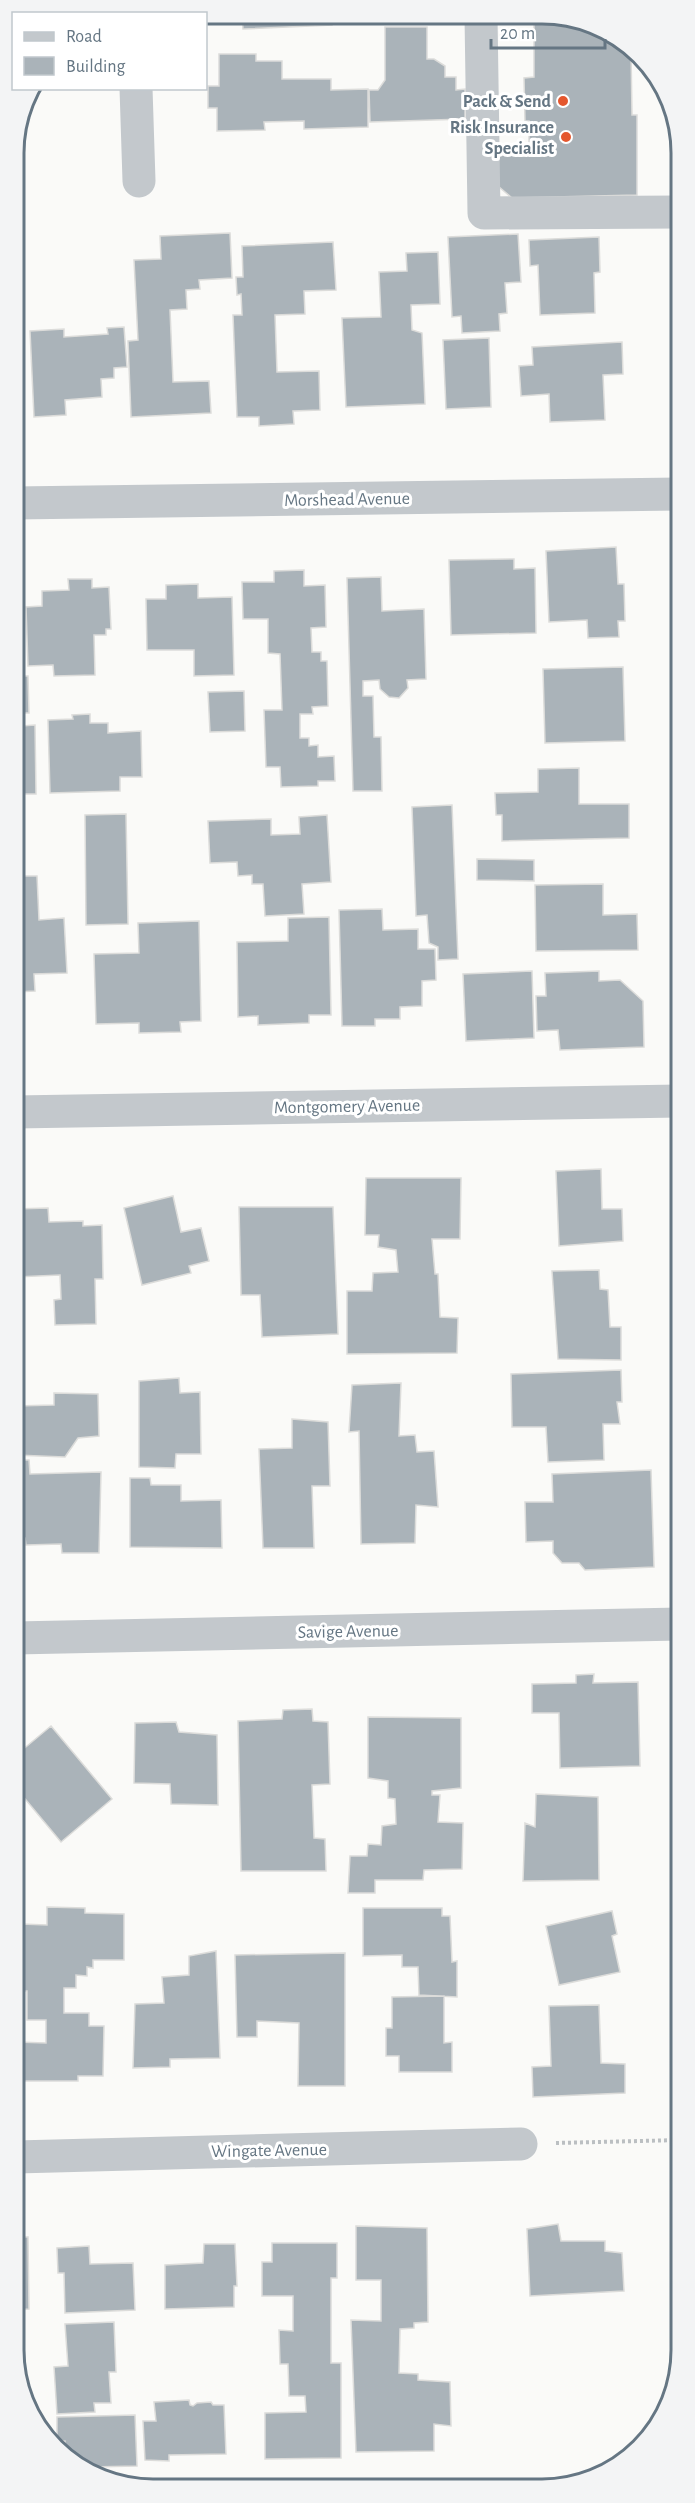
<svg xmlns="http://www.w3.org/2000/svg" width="695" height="2503" viewBox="0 0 695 2503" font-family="'Alegreya Sans',sans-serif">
<rect width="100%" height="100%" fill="#fafaf8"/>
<path fill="#aab3b9" stroke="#dcdcda" stroke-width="1.5" d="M 242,14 L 331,15 L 332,25 L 243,29 Z
M 534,16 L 569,16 L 631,50 L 632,115 L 637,115 L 637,195 L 512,198 L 492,181 L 492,155 L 529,154 L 529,121 L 525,121 L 524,78 L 534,77 Z
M 385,27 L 427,27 L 427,59 L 434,59 L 445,66 L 445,77 L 456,77 L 456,90 L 465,89 L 465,119 L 370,122 L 369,90 L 378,90 L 385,80 Z
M 219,54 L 256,54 L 256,61 L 282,61 L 282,79 L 331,79 L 331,90 L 368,89 L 368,127 L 304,129 L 304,121 L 264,122 L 265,130 L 217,131 L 217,108 L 208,108 L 208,86 L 219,86 Z
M 230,233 L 232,278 L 199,280 L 200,289 L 186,290 L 187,309 L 170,310 L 173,382 L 209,381 L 211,413 L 131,417 L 128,341 L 138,340 L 134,260 L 161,259 L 160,236 Z
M 518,234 L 521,282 L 505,283 L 507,313 L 499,314 L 500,331 L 462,333 L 461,316 L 452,317 L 448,237 Z
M 599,237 L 600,272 L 594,273 L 595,313 L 540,315 L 538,265 L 530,266 L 529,240 Z
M 333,242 L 336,290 L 304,291 L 305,314 L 275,315 L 277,372 L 319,371 L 320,410 L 293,411 L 294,424 L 259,426 L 259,417 L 237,417 L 233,315 L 242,315 L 241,294 L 237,295 L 236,277 L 243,277 L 242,246 Z
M 438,252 L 440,304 L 411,305 L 412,330 L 422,333 L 425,404 L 346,407 L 342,318 L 381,317 L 379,272 L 407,271 L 406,253 Z
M 14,254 L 16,254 L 18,300 L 14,300 Z
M 14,327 L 19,327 L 23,418 L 14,419 Z
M 124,327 L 127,367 L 114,368 L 114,378 L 101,379 L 102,397 L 65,400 L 66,415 L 34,417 L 30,331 L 64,329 L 64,337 L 108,334 L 107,328 Z
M 489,338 L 491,407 L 446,409 L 443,340 Z
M 622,342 L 623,374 L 603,375 L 605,420 L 550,422 L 549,394 L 521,396 L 519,366 L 533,365 L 532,347 Z
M 616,547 L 618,584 L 624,584 L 625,621 L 618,621 L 619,637 L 588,638 L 587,620 L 549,622 L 546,551 Z
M 514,559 L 514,569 L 535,568 L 536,633 L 451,635 L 449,560 Z
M 304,570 L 304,586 L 325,585 L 326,627 L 311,628 L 312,652 L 321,652 L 321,661 L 327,661 L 328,706 L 312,707 L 313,714 L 300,714 L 300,738 L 309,738 L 309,746 L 318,745 L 318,757 L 334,756 L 335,781 L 318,781 L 318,786 L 281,787 L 280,767 L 266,767 L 264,710 L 282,710 L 280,654 L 268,653 L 268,619 L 243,619 L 242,582 L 274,582 L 274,571 Z
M 381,577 L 382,611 L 424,609 L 426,679 L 407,680 L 408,688 L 399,698 L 389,697 L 380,689 L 379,680 L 363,681 L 363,696 L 373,696 L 374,737 L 381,737 L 382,791 L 353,791 L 347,578 Z
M 68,579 L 92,579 L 92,588 L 109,587 L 111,629 L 106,629 L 106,635 L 94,635 L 95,675 L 54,676 L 53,665 L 28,666 L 26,607 L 42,606 L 42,591 L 69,590 Z
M 198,584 L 198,598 L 232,597 L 234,675 L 194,676 L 194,650 L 147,650 L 146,599 L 166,599 L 166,585 Z
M 623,667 L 625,741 L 545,743 L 543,669 Z
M 14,676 L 28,676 L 29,713 L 21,713 L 21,726 L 35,725 L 36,794 L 14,794 Z
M 244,691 L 245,731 L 210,732 L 208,692 Z
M 90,714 L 90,723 L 108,723 L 108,733 L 141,731 L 142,777 L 120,777 L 120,791 L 50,793 L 48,720 L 73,719 L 72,715 Z
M 579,768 L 579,804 L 629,804 L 629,838 L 502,841 L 502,815 L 496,815 L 495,793 L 538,792 L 538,769 Z
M 452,805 L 458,959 L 438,960 L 438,947 L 429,943 L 427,915 L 416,916 L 412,807 Z
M 126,814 L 128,924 L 86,925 L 85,815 Z
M 327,815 L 331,882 L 302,884 L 304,914 L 265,916 L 263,884 L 252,884 L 252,875 L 238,876 L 237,862 L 210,863 L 208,821 L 271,819 L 271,835 L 300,834 L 299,817 Z
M 477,859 L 534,860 L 534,881 L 477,880 Z
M 15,876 L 37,876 L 39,920 L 64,918 L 67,973 L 34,974 L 35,991 L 15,992 Z
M 603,884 L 603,915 L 637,914 L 638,950 L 536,951 L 535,885 Z
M 382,909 L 383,930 L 418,929 L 418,949 L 435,949 L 436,980 L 422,981 L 422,1006 L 400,1007 L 400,1019 L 375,1019 L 375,1026 L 342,1026 L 339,910 Z
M 329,917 L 331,1015 L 309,1015 L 309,1023 L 258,1025 L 258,1016 L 238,1017 L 237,942 L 288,941 L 288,918 Z
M 199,921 L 201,1021 L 180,1022 L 181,1032 L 139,1033 L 139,1023 L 96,1024 L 94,954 L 139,953 L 138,923 Z
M 532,971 L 534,1038 L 466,1041 L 463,974 Z
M 599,971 L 599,981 L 620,980 L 643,1001 L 644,1047 L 560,1050 L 558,1030 L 537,1031 L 536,996 L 546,996 L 545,973 Z
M 601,1169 L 602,1209 L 622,1209 L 623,1241 L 559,1246 L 556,1171 Z
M 366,1178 L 461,1178 L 460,1239 L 432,1239 L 435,1274 L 438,1274 L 440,1317 L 458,1318 L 457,1353 L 347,1354 L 347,1291 L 372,1291 L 373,1273 L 398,1272 L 396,1250 L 378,1247 L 379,1235 L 365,1235 Z
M 173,1196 L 181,1232 L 201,1228 L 209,1261 L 189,1266 L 191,1273 L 142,1285 L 124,1208 Z
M 239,1207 L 333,1207 L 338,1334 L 262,1337 L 260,1295 L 241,1295 Z
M 48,1208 L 49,1222 L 83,1221 L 83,1226 L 102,1225 L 103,1279 L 95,1279 L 96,1324 L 55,1325 L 54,1300 L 61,1299 L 60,1275 L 15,1277 L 15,1209 Z
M 599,1270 L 600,1289 L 608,1290 L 610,1327 L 621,1327 L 621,1360 L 558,1359 L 552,1271 Z
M 621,1370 L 622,1402 L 617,1402 L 620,1424 L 603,1424 L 604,1460 L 548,1462 L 546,1427 L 512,1427 L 511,1374 Z
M 179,1378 L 180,1393 L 200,1392 L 201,1454 L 176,1454 L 175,1468 L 139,1467 L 139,1381 Z
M 401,1383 L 399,1436 L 415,1435 L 417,1452 L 434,1451 L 438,1507 L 416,1505 L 415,1543 L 361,1544 L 359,1431 L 349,1432 L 352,1385 Z
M 54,1393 L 98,1394 L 99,1436 L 78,1438 L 65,1457 L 15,1455 L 15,1406 L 54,1405 Z
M 292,1419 L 328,1422 L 330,1486 L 312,1486 L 314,1548 L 263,1548 L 259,1449 L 292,1448 Z
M 15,1460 L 29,1460 L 30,1474 L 101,1472 L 99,1553 L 62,1553 L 61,1544 L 26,1545 L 25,1538 L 15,1537 Z
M 651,1470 L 654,1567 L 585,1570 L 579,1563 L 562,1563 L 553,1553 L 553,1541 L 526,1542 L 525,1502 L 553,1502 L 552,1474 Z
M 130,1478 L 150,1478 L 151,1485 L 181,1485 L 181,1501 L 221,1500 L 222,1548 L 130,1547 Z
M 594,1674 L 593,1683 L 638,1682 L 640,1766 L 560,1768 L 559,1713 L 532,1713 L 532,1684 L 576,1683 L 576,1675 Z
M 312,1709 L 313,1721 L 328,1722 L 330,1784 L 312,1785 L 314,1838 L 325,1839 L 326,1871 L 241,1871 L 238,1721 L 282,1719 L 283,1710 Z
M 368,1717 L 461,1718 L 461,1788 L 432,1791 L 432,1795 L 440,1795 L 438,1822 L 463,1823 L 462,1869 L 424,1870 L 423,1880 L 375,1880 L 375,1893 L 348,1893 L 350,1856 L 367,1856 L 368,1844 L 381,1845 L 382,1826 L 396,1824 L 395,1799 L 388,1798 L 388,1781 L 368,1778 Z
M 176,1722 L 179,1732 L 217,1735 L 218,1805 L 171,1804 L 170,1784 L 134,1783 L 135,1723 Z
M 51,1726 L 112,1799 L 61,1842 L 16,1788 L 16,1782 L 24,1775 L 15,1764 L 15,1756 Z
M 536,1794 L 598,1797 L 599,1880 L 523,1881 L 525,1823 L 535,1827 Z
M 47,1907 L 85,1908 L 85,1913 L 124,1914 L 124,1960 L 93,1960 L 93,1968 L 87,1967 L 87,1976 L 76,1975 L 76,1988 L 64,1988 L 64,2013 L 89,2013 L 89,2026 L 104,2026 L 103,2076 L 78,2076 L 78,2081 L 18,2081 L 18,2072 L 16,2071 L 16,2042 L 46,2043 L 46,2020 L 27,2020 L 27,1991 L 16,1991 L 16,1952 L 20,1953 L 21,1924 L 47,1925 Z
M 363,1908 L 442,1908 L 442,1916 L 450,1916 L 452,1962 L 457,1961 L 457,1997 L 419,1995 L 418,1967 L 402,1967 L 402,1955 L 363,1956 Z
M 612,1911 L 617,1934 L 612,1936 L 620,1972 L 559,1985 L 546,1926 Z
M 216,1951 L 220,2058 L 170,2059 L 170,2067 L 133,2068 L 135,2004 L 164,2003 L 162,1977 L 189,1975 L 189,1956 Z
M 345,1953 L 345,2086 L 298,2086 L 299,2023 L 257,2021 L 257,2037 L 237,2037 L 235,1955 Z
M 444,1996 L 444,2043 L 452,2042 L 452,2072 L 399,2072 L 399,2056 L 386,2056 L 386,2028 L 392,2028 L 392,1997 Z
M 599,2005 L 601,2063 L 625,2064 L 625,2093 L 533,2097 L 532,2067 L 551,2066 L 549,2006 Z
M 558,2224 L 561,2241 L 605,2241 L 605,2251 L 622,2253 L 624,2291 L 530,2296 L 527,2229 Z
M 356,2226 L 427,2228 L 428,2322 L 414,2323 L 414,2328 L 400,2329 L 399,2373 L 418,2374 L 418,2380 L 450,2382 L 451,2426 L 434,2424 L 434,2451 L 356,2452 L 351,2320 L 381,2321 L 381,2280 L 356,2280 Z
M 16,2237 L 28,2237 L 29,2309 L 16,2310 Z
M 272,2243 L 337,2243 L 337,2278 L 331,2278 L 331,2363 L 341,2363 L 341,2458 L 265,2459 L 265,2413 L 306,2412 L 305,2396 L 289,2396 L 288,2364 L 280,2364 L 279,2330 L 293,2331 L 293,2296 L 262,2296 L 262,2262 L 272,2262 Z
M 204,2244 L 235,2244 L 237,2286 L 234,2286 L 234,2307 L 165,2309 L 165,2265 L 203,2263 Z
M 89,2246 L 90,2264 L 133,2263 L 135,2310 L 65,2313 L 64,2273 L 58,2273 L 57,2248 Z
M 114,2322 L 116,2372 L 109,2372 L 111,2403 L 94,2403 L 95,2412 L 57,2414 L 54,2367 L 68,2366 L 65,2324 Z
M 16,2323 L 20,2323 L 19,2382 L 27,2382 L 27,2396 L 16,2377 Z
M 189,2400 L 190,2405 L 193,2406 L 197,2403 L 211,2402 L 213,2405 L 224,2405 L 226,2454 L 169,2455 L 169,2461 L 145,2460 L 143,2421 L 156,2421 L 154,2402 Z
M 135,2415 L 137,2466 L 89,2467 L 65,2454 L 65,2441 L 57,2442 L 57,2417 Z"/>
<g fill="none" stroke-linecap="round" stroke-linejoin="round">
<path stroke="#bbbfc2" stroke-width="4" stroke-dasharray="3 3" stroke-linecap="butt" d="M 556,2143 L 681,2140"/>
<path stroke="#c3c8cc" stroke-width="33" d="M 481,16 L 484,213 L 679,212
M 136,88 L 139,181
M 14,503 L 679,494
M 15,1112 L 680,1101
M 15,1638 L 680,1624
M 16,2157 L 521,2144"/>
</g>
<g fill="#e4572e" stroke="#fff" stroke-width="2">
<circle cx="563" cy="101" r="6"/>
<circle cx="566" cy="137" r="6"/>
</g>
<g text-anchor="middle" stroke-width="6" stroke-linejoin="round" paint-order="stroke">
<g font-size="18" font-weight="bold" fill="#657683" stroke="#fff" text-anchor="end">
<text x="551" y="107">Pack &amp; Send</text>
<text x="554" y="133">Risk Insurance<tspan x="554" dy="21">Specialist</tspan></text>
</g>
<g font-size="18" fill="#657683" stroke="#fff">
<text transform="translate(347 499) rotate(-1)" y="6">Morshead Avenue</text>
<text transform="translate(347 1106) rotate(-1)" y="6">Montgomery Avenue</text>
<text transform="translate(348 1631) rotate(-1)" y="6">Savige Avenue</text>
<text transform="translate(269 2150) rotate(-1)" y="6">Wingate Avenue</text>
</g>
</g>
<path d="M0 0H695V2503H0ZM153 24H542A129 129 0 0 1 671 153V2350A129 129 0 0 1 542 2479H153A129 129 0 0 1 24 2350V153A129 129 0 0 1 153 24Z" fill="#f3f4f5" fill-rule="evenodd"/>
<path fill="none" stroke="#657683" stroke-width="3" d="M153 24H542A129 129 0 0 1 671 153V2350A129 129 0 0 1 542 2479H153A129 129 0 0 1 24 2350V153A129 129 0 0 1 153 24Z"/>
<rect x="12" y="12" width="195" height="78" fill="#ffffff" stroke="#c1c8cd" stroke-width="1.5"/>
<rect x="24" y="32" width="30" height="9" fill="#c3c8cc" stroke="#c1c8cd" stroke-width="1.5"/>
<text x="66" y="42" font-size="18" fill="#657683">Road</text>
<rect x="24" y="57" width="30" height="18" fill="#aab3b9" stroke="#c1c8cd" stroke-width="1.5"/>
<text x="66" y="72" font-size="18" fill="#657683">Building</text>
<path d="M491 39v9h114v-9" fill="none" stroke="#657683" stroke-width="3"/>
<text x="500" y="39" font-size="18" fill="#657683" stroke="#ffffff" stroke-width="4.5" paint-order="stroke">20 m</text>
</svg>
